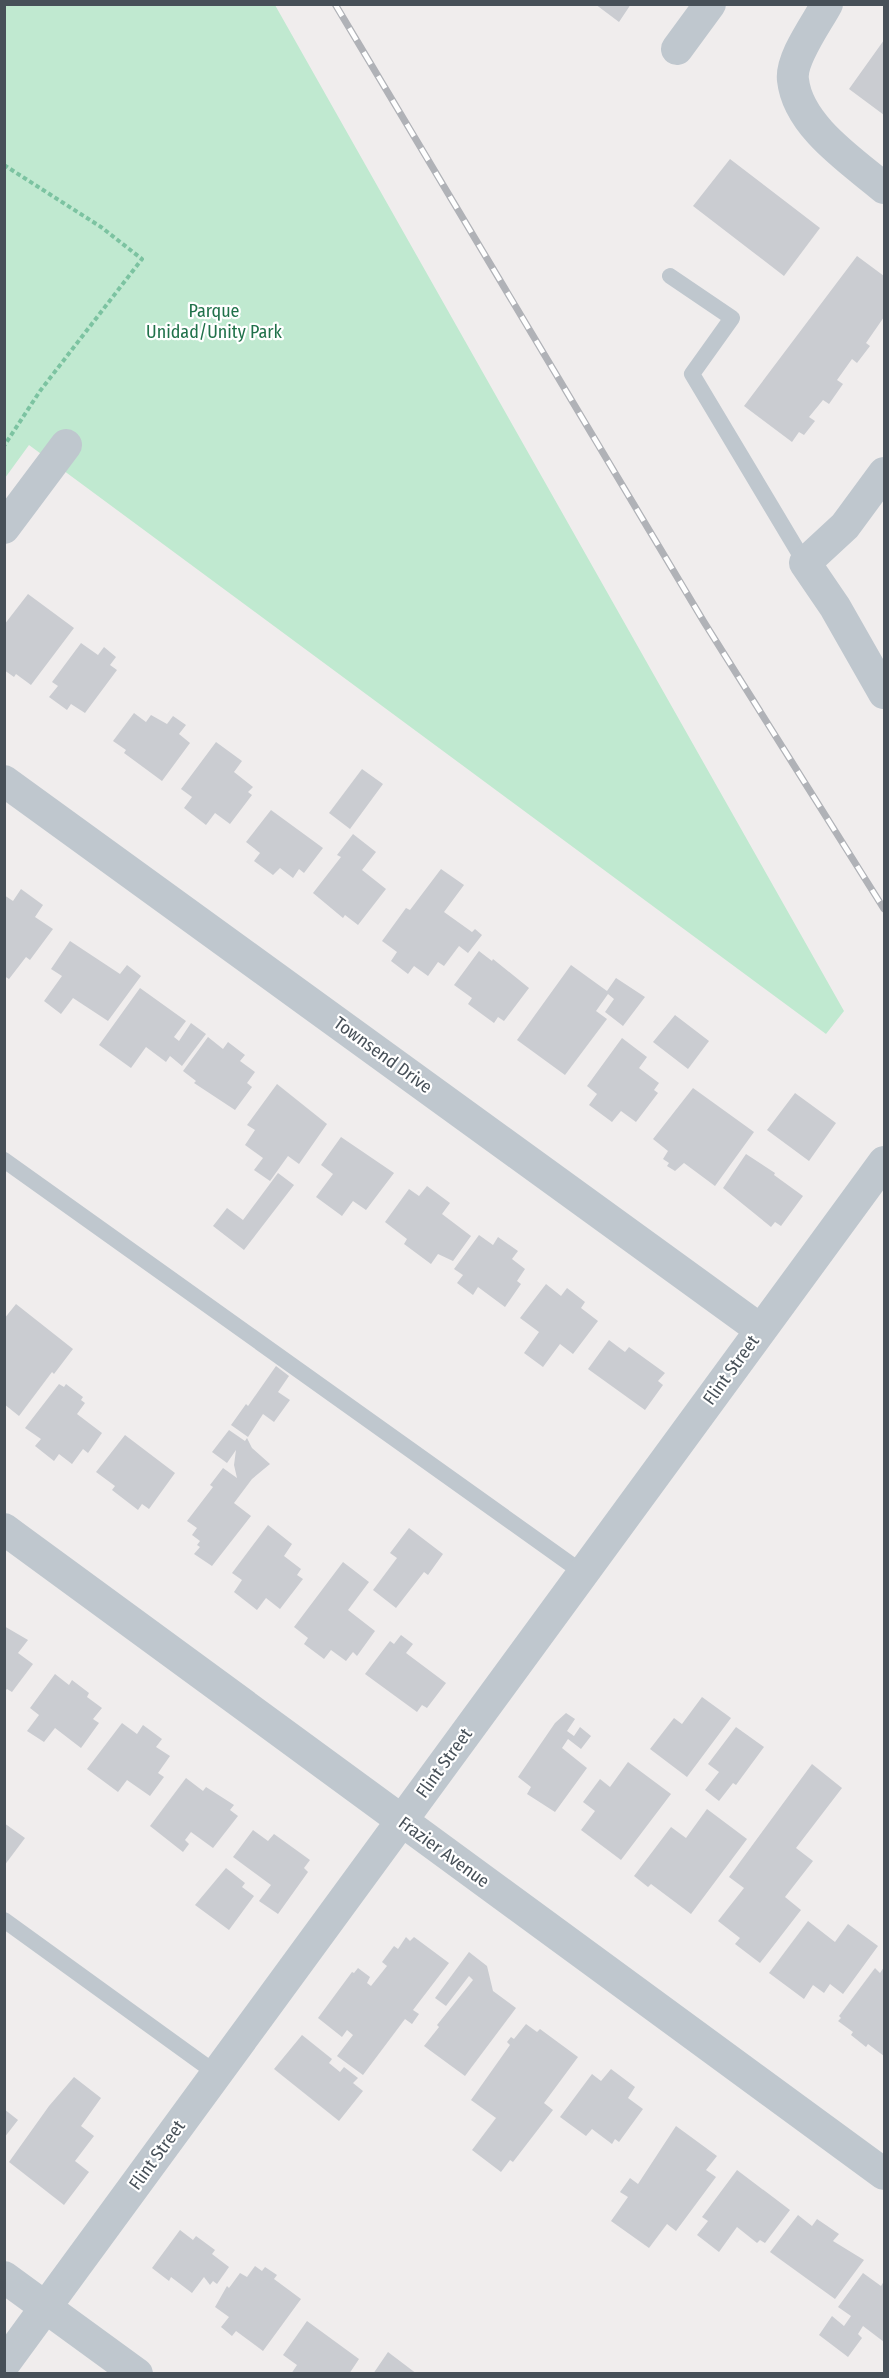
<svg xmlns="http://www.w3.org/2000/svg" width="889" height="2378" viewBox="0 0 889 2378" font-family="'Fira Sans Condensed',sans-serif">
<rect width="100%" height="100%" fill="#f0eded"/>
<path fill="#c0e9d0" d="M 5,5 L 275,5 L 844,1011 L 826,1034 L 29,445 L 5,478 Z"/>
<path fill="#caccd1" d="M 595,4 L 631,4 L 619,22 Z
M 884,40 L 884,115 L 849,89 Z
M 730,159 L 820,228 L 784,276 L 693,206 Z
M 857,256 L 884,276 L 884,317 L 866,343 L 870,346 L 857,363 L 852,359 L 837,380 L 843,384 L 829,404 L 823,400 L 809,417 L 815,421 L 804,435 L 799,432 L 792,442 L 744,406 Z
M 28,594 L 74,628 L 31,685 L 16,674 L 14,677 L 4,670 L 4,625 Z
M 81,643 L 98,655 L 104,647 L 116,657 L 110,665 L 117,670 L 85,713 L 71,704 L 67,710 L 49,697 L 58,686 L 52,682 Z
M 134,713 L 146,722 L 151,715 L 167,724 L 173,716 L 186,725 L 179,734 L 190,743 L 162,781 L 124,753 L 126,750 L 113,741 Z
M 216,742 L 242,761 L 234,772 L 253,787 L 248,792 L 252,795 L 230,824 L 215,813 L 206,825 L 184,808 L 192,797 L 181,789 Z
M 362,769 L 383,784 L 350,829 L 329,813 Z
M 271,810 L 323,848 L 304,873 L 299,869 L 293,878 L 280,868 L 273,875 L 254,861 L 260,853 L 246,842 Z
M 353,834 L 376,852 L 362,870 L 386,889 L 358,925 L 345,915 L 343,918 L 313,893 L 341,857 L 337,855 Z
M 441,869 L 464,885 L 444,912 L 472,932 L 475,929 L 482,935 L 468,953 L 459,946 L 444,966 L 438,962 L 428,976 L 414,966 L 408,974 L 391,961 L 397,952 L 382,941 L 406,908 L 410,910 Z
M 21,889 L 43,905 L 35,917 L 53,929 L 30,960 L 26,957 L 9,979 L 4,976 L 4,895 L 13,901 Z
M 70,941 L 120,974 L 127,965 L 141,976 L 108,1021 L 73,998 L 61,1014 L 44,1001 L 62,976 L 51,969 Z
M 479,951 L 492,961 L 493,959 L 529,988 L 504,1021 L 498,1017 L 494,1023 L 468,1004 L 472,998 L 454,985 Z
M 571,965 L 607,991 L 616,978 L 645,997 L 623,1026 L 605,1012 L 614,999 L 608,994 L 596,1011 L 607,1019 L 565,1075 L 517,1040 Z
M 140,988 L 186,1021 L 174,1037 L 179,1041 L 191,1023 L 206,1034 L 182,1066 L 170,1056 L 166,1062 L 146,1047 L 131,1068 L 99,1045 Z
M 675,1015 L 709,1041 L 688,1069 L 653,1042 Z
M 208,1037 L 223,1049 L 228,1042 L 245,1055 L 240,1061 L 255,1072 L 247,1083 L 252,1087 L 235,1110 L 194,1083 L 196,1081 L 183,1071 Z
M 622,1038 L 647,1057 L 639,1068 L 659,1083 L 654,1090 L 658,1093 L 636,1122 L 621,1111 L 612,1122 L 589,1105 L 597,1094 L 587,1086 Z
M 277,1084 L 327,1124 L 299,1164 L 288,1156 L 270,1181 L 254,1170 L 263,1158 L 245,1145 L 255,1130 L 247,1125 Z
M 693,1088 L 754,1132 L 715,1186 L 684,1163 L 675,1171 L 667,1166 L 669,1163 L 663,1159 L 668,1151 L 653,1139 Z
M 795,1093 L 836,1123 L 809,1161 L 767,1130 Z
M 341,1137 L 394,1173 L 366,1210 L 353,1201 L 342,1216 L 316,1197 L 333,1174 L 321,1165 Z
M 746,1154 L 775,1173 L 774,1175 L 803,1196 L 781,1226 L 775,1222 L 771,1227 L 723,1188 Z
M 278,1173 L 294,1185 L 244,1250 L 213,1226 L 227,1208 L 243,1220 Z
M 427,1186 L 450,1203 L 442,1214 L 471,1236 L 453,1261 L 438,1254 L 431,1264 L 404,1244 L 407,1239 L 385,1222 L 409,1189 L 419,1196 Z
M 479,1235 L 493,1245 L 498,1237 L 518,1251 L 512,1259 L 525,1269 L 517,1281 L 521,1284 L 505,1307 L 478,1287 L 473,1295 L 457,1283 L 463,1275 L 454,1269 Z
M 546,1284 L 561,1296 L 567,1288 L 585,1302 L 581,1308 L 598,1321 L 573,1354 L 560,1344 L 543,1367 L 524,1353 L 539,1332 L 520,1318 Z
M 16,1304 L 73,1349 L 54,1374 L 52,1372 L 19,1416 L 4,1404 L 4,1319 Z
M 609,1340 L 625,1352 L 629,1347 L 665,1373 L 658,1381 L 663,1385 L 645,1410 L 588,1369 Z
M 276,1366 L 289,1376 L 278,1392 L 290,1400 L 274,1422 L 263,1414 L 248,1437 L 231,1425 L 246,1404 L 248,1406 Z
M 59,1384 L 64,1387 L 66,1384 L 83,1397 L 81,1400 L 85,1403 L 77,1414 L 102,1433 L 88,1453 L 83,1449 L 72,1464 L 59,1454 L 54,1461 L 35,1446 L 41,1439 L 25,1428 Z
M 229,1430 L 245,1441 L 247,1438 L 252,1448 L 270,1464 L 252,1479 L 234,1503 L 251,1516 L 212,1566 L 194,1554 L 200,1547 L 197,1545 L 200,1541 L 192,1535 L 197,1528 L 187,1521 L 213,1487 L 210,1485 L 223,1468 L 237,1478 L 234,1465 L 236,1450 L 227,1463 L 212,1452 Z
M 125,1435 L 175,1473 L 149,1509 L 142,1504 L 138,1510 L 112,1490 L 115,1486 L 96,1472 Z
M 268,1525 L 292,1544 L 284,1556 L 301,1569 L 297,1575 L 303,1579 L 280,1609 L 266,1598 L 257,1610 L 234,1592 L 242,1580 L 232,1573 Z
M 409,1528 L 443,1554 L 428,1575 L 424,1572 L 396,1608 L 373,1590 L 397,1558 L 390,1553 Z
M 343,1562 L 369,1582 L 348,1610 L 375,1631 L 357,1656 L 353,1652 L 346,1661 L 331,1650 L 324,1659 L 304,1644 L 308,1638 L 294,1627 Z
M 4,1626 L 28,1640 L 18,1653 L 33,1664 L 12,1692 L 7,1689 L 4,1692 Z
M 401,1635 L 413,1644 L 406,1653 L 446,1683 L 427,1708 L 422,1705 L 417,1712 L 365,1674 L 390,1641 L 394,1644 Z
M 55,1674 L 69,1685 L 72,1680 L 89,1693 L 87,1697 L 102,1708 L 93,1719 L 99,1723 L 81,1748 L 55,1728 L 44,1742 L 27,1731 L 39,1715 L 30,1708 Z
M 702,1697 L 731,1718 L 687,1777 L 650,1749 L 674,1718 L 682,1724 Z
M 566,1713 L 575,1719 L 567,1731 L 574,1736 L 580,1727 L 591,1736 L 581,1749 L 568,1739 L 562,1748 L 587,1768 L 555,1812 L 527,1794 L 531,1787 L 518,1777 L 555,1723 Z
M 122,1723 L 137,1734 L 143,1725 L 162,1739 L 156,1747 L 170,1756 L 158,1773 L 164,1777 L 150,1796 L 127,1780 L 118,1792 L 87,1769 Z
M 736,1727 L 764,1747 L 736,1785 L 733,1783 L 719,1801 L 705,1790 L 719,1772 L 708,1764 Z
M 628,1762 L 671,1794 L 621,1860 L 581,1830 L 595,1811 L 583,1802 L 600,1779 L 610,1787 Z
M 812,1764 L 842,1788 L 796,1848 L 813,1861 L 785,1897 L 801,1910 L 760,1963 L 735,1944 L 740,1938 L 718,1921 L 744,1888 L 729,1877 Z
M 186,1778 L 203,1791 L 206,1787 L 234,1805 L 230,1810 L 238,1816 L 213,1848 L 191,1832 L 185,1840 L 189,1844 L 183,1852 L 150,1826 Z
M 707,1809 L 747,1839 L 691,1914 L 651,1884 L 648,1887 L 634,1876 L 671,1827 L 686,1838 Z
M 4,1823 L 25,1838 L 4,1866 Z
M 253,1830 L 268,1841 L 274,1834 L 310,1860 L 304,1868 L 308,1872 L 278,1914 L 259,1901 L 271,1885 L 233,1857 Z
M 226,1868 L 245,1883 L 242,1887 L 254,1896 L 229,1930 L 195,1905 Z
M 808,1921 L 835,1942 L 848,1924 L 878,1946 L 843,1994 L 830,1984 L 824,1993 L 813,1985 L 804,1999 L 769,1973 Z
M 406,1937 L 410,1941 L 414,1937 L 449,1963 L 413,2010 L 419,2014 L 412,2024 L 405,2019 L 363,2075 L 337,2056 L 353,2035 L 347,2030 L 342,2037 L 318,2018 L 352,1972 L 354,1973 L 358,1968 L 370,1977 L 367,1983 L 371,1986 L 387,1966 L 382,1962 L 394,1946 L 398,1949 Z
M 469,1952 L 487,1966 L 493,1991 L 516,2008 L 465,2076 L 424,2046 L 439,2027 L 437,2025 L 473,1980 L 469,1976 L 446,2006 L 435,1998 Z
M 884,1967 L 884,2056 L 868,2044 L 866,2047 L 851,2035 L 853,2032 L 838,2021 L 841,2018 L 839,2016 L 875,1968 L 880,1973 Z
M 526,2024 L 537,2032 L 540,2029 L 578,2057 L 544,2103 L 553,2110 L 513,2162 L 510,2160 L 501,2172 L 472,2150 L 496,2118 L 471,2100 L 510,2045 L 507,2042 L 511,2037 L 514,2039 Z
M 302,2035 L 332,2059 L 329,2063 L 340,2072 L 344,2067 L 358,2078 L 353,2083 L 363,2091 L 339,2121 L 274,2069 Z
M 611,2069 L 635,2087 L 628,2098 L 643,2109 L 619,2142 L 615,2139 L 612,2144 L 592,2129 L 586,2136 L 560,2117 L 592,2074 L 601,2081 Z
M 74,2077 L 101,2098 L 81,2126 L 94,2136 L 75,2161 L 89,2172 L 64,2205 L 9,2162 L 49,2106 Z
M 4,2109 L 18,2120 L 4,2138 Z
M 676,2126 L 717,2156 L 706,2170 L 716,2177 L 676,2231 L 667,2224 L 649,2248 L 611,2221 L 628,2197 L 620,2192 L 630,2178 L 638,2184 Z
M 737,2170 L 790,2210 L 765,2243 L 760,2240 L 757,2243 L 737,2227 L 719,2252 L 697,2235 L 708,2221 L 702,2217 Z
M 798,2215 L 812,2226 L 817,2219 L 839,2234 L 833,2241 L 864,2260 L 835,2299 L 770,2252 Z
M 180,2230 L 193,2240 L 196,2236 L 215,2250 L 212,2254 L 229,2267 L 217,2284 L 213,2281 L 210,2285 L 204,2277 L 192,2293 L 171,2277 L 169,2281 L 152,2268 Z
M 255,2266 L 262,2271 L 265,2267 L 277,2275 L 274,2279 L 301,2299 L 263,2351 L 236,2331 L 232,2336 L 221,2327 L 229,2317 L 215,2307 L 227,2286 L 229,2288 L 240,2273 L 247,2277 Z
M 863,2273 L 881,2286 L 884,2281 L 884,2342 L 863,2326 L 858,2334 L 862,2338 L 848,2357 L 819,2335 L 832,2316 L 844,2326 L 851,2316 L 838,2307 Z
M 307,2321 L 359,2359 L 349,2374 L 291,2374 L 297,2365 L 283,2355 Z
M 388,2352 L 417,2374 L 373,2374 Z"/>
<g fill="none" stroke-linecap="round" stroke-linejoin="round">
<path stroke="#7cc3a1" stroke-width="4" stroke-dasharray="4.5 3" stroke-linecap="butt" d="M 4,165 L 101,227 L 142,259 L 40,391 L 4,446"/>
<path stroke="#bfc7ce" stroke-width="16" d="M 670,276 L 732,318 L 692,374 L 805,563
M 4,1160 L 583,1573
M 4,1920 L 217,2074"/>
<path stroke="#bfc7ce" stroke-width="32" d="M 827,4 C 817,23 790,59 793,80 C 798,126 852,161 884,188
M 677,49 L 710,4
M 884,473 L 845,526 L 805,563 L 835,607 L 884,693
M 4,528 L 66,445
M 4,781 L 761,1330
M 4,1529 L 884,2174
M 4,2277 L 137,2374
M 4,2364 L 884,1162"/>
<defs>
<path id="rail" d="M 335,4 L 704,622 L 884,909"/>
</defs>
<use href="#rail" stroke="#b0b2b7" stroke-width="7"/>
<use href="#rail" stroke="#fff" stroke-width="4.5" stroke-dasharray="14" stroke-linecap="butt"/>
</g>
<g text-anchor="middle" stroke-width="4.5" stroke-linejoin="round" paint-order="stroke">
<g font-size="18" fill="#20714a" stroke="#fff">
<text x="214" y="317">Parque<tspan x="214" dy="21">Unidad/Unity Park</tspan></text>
</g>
<g font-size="18" fill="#475058" stroke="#fff">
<text transform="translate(383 1055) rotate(36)" y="6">Townsend Drive</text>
<text transform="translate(731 1370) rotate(-54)" y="6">Flint Street</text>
<text transform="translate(444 1763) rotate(-54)" y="6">Flint Street</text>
<text transform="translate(444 1852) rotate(36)" y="6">Frazier Avenue</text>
<text transform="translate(157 2155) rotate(-54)" y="6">Flint Street</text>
</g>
</g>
<rect width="889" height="2378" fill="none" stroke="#475058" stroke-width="12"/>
</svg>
